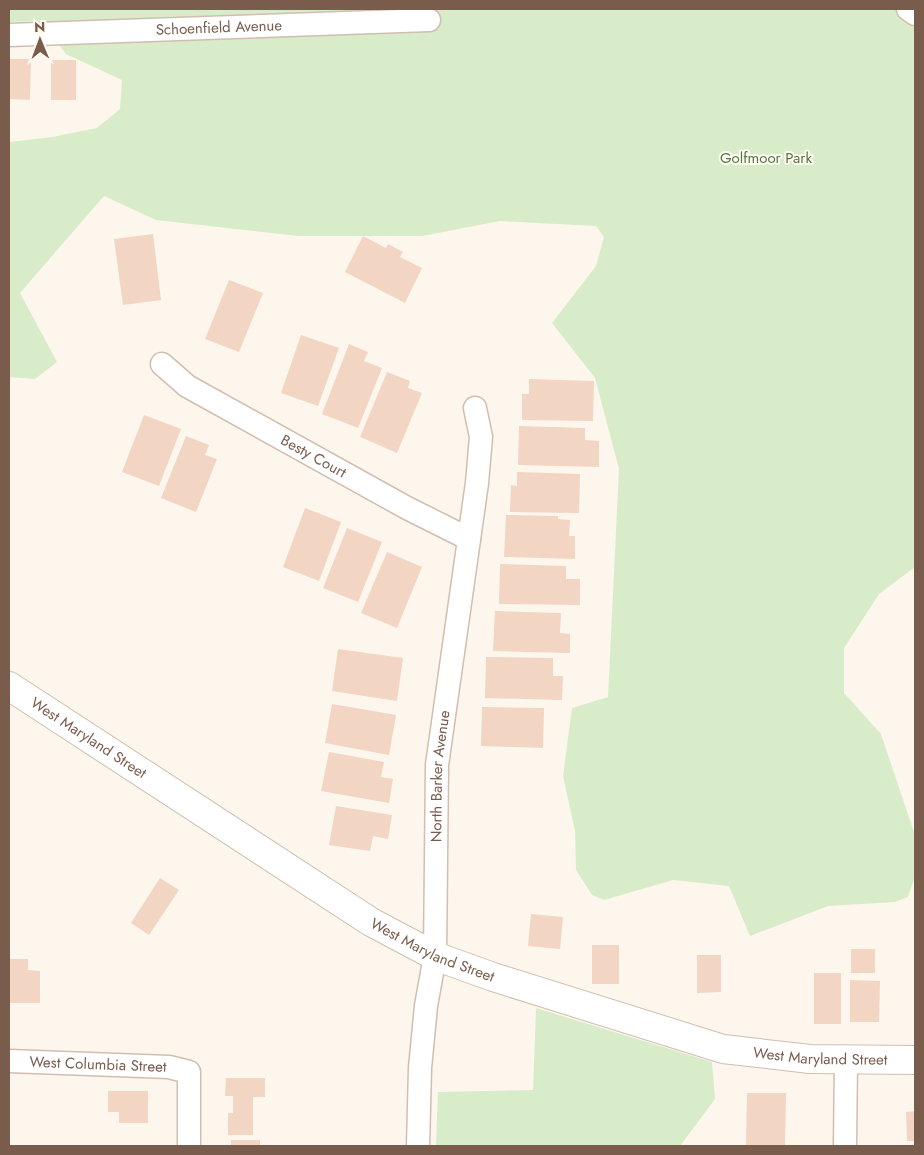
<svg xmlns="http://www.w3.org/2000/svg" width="924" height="1155" viewBox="0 0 924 1155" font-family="Jost,sans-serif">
<rect width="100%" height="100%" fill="#fdf6ec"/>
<path fill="#d8ecc9" d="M 9,9 L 915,9 L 915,567 L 879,594 L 844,648 L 844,693 L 881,734 L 915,835 L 915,876 L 908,897 L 895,902 L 828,906 L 750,936 L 729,886 L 673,880 L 604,900 L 592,895 L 576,870 L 575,831 L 563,776 L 572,708 L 608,697 L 619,469 L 595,378 L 552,323 L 596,266 L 604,237 L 596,226 L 500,221 L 422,236 L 298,236 L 156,220 L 104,196 L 20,293 L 57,362 L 35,379 L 9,377 L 9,142 L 52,137 L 97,128 L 120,109 L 122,80 L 66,54 L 41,21 L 9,22 Z
M 536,1008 L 712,1062 L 715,1099 L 680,1146 L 436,1146 L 438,1092 L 533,1090 Z"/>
<path fill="#f3d5c3" d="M 9,59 L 31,59 L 30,100 L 9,99 Z
M 51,60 L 76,60 L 76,100 L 51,100 Z
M 153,234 L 161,300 L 123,305 L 114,239 Z
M 363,236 L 386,248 L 388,244 L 403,252 L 400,257 L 422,268 L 405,303 L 345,272 Z
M 229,280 L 263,293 L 239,352 L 205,339 Z
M 301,335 L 339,348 L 318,406 L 281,393 Z
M 349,344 L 368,352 L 364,361 L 382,368 L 358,428 L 322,414 Z
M 387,372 L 410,381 L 408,388 L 422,393 L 397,453 L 360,437 Z
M 529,379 L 594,381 L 593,421 L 522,420 L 522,394 L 529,394 Z
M 144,415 L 181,429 L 159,486 L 122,472 Z
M 519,426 L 585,428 L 585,440 L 599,441 L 599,467 L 518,465 Z
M 186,436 L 209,445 L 205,455 L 217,459 L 196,512 L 161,498 Z
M 517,472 L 580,474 L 579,513 L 510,512 L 511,485 L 517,486 Z
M 305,508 L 341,522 L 319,581 L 283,567 Z
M 506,515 L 558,516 L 558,519 L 570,520 L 569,536 L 575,536 L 575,559 L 504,557 Z
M 347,528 L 382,542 L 358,602 L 323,588 Z
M 387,552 L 422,567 L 397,628 L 361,613 Z
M 500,564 L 566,566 L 566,579 L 580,579 L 580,605 L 499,604 Z
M 495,611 L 561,613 L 560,633 L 570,634 L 570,653 L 493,651 Z
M 338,649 L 403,658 L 397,701 L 332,691 Z
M 486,657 L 553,658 L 553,676 L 563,676 L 562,700 L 485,698 Z
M 332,704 L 396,715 L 389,755 L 325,743 Z
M 482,707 L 544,708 L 543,748 L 481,746 Z
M 329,752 L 384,762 L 381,777 L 393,779 L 389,803 L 321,791 Z
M 336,806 L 392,815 L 388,839 L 373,836 L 370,851 L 329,845 Z
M 160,878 L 179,890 L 149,935 L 131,923 Z
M 531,914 L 563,917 L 560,949 L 528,946 Z
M 592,945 L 619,945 L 619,984 L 592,984 Z
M 851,949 L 875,949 L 875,973 L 851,973 Z
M 697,955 L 721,955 L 721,992 L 697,993 Z
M 9,959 L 28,959 L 28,970 L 40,971 L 40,1003 L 9,1003 Z
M 814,973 L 841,973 L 841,1024 L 814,1024 Z
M 850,980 L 880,981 L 879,1022 L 850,1022 Z
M 226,1078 L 265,1078 L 265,1097 L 253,1097 L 253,1135 L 228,1135 L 228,1113 L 233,1113 L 233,1096 L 225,1096 Z
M 108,1091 L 148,1091 L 148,1123 L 119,1123 L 119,1112 L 108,1112 Z
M 747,1093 L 786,1093 L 785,1146 L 746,1146 Z
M 915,1111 L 915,1141 L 907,1141 L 906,1112 Z
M 231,1140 L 260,1140 L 260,1146 L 231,1146 Z"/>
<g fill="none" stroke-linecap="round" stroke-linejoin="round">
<defs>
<g id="minor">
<path d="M 908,9 L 915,14"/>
<path id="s1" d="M 9,35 L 429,20"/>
<path id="s2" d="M 162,364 L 187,386 L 407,508 L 469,539"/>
<path id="s3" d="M 9,1061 L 169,1067 L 189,1072 L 189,1146"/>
<path id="s4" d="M 418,1146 L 420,1068 L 426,1006 L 435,956 L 437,765 L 477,483 L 481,437 L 475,408"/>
<path d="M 845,1146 L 846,1060"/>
</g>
<g id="tertiary">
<path id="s5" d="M 9,686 L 371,922 L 435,956 L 493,977 L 723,1049 L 810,1059 L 915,1060"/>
</g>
</defs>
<use href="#minor" stroke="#d1beb0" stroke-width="25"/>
<use href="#tertiary" stroke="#d1beb0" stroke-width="30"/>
<use href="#minor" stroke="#fff" stroke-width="22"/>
<use href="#tertiary" stroke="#fff" stroke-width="28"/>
</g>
<g text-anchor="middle" stroke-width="4" stroke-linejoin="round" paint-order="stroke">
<g font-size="15" fill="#7a5c4d" stroke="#fffaf3">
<text dy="5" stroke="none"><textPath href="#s1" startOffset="210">Schoenfield Avenue</textPath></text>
<text dy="5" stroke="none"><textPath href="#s2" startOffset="178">Besty Court</textPath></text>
<text dy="5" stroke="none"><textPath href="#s5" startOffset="95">West Maryland Street</textPath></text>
<text dy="5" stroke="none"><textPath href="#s4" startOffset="371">North Barker Avenue</textPath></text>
<text dy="5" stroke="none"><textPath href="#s5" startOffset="500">West Maryland Street</textPath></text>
<text dy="5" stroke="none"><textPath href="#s5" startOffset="905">West Maryland Street</textPath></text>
<text dy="5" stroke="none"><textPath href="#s3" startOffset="89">West Columbia Street</textPath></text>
</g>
<g font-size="15" fill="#537a41" stroke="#fffaf3">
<text x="766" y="163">Golfmoor Park</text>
</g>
</g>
<rect width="924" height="1155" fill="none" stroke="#7a5c4d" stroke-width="20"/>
<g transform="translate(40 40) rotate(359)" stroke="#fffaf3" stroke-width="4" paint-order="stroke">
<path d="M0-4L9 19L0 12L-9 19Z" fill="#7a5c4d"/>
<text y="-8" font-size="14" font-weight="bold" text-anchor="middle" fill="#7a5c4d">N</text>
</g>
</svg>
